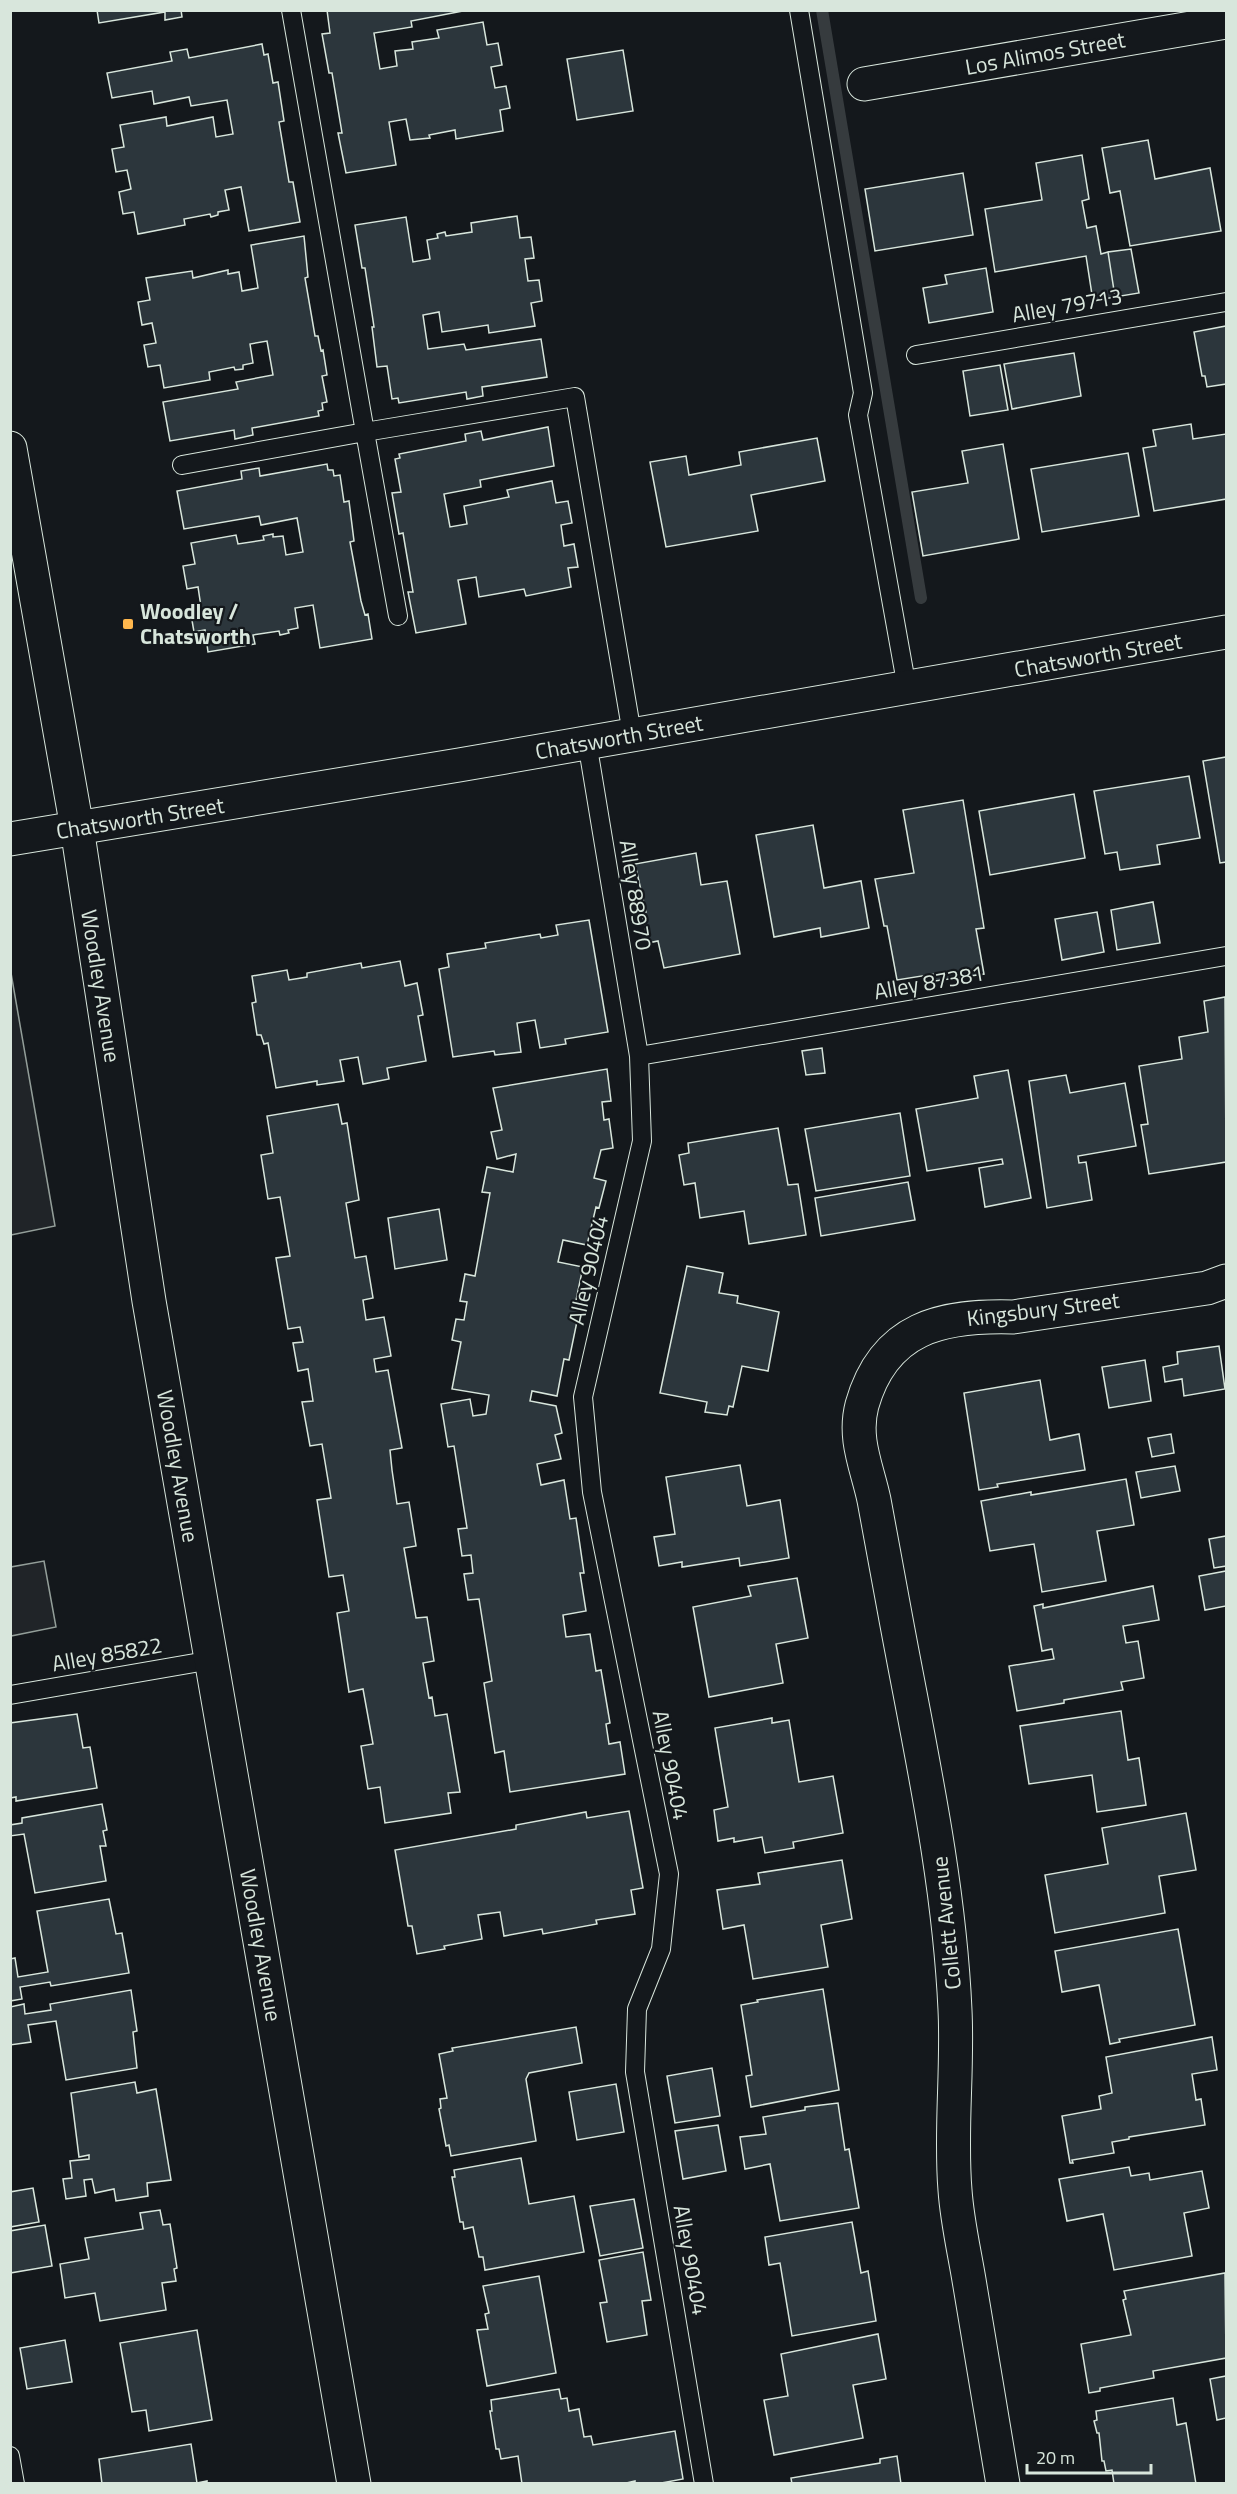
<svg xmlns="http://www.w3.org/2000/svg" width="1237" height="2494" viewBox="0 0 1237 2494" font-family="'Titillium Web',sans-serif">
<rect width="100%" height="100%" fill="#14181c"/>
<path fill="#202428" stroke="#939e99" stroke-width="1.5" d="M 11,973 L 55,1226 L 11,1235 L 10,1235 Z
M 44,1561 L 56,1627 L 11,1636 L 11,1567 Z"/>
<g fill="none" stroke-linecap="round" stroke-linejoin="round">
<path stroke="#363b3e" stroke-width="12" d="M 822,10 L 921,598"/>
</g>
<path fill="#2c363c" stroke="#d8e6dc" stroke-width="1.5" d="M 97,10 L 181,10 L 182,17 L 165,20 L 165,12 L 99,23 Z
M 327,10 L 468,10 L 411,21 L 412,27 L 374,33 L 380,69 L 397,66 L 395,51 L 413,49 L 412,42 L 439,38 L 437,30 L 483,22 L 487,45 L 498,43 L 502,65 L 491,67 L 495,88 L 506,86 L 510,108 L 500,110 L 503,131 L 456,139 L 455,130 L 429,135 L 430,138 L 410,140 L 406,119 L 389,122 L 396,165 L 346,173 L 338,133 L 342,133 L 332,73 L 329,73 L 322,34 L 330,33 Z
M 262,44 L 264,55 L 268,54 L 273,83 L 278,82 L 284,121 L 279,122 L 289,182 L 293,182 L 300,222 L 249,231 L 241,187 L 225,190 L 229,210 L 218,212 L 218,215 L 211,217 L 210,214 L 184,219 L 185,225 L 138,234 L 134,212 L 123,214 L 119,192 L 131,189 L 127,170 L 116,172 L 112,149 L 124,147 L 120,125 L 166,117 L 167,126 L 213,117 L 216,137 L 233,134 L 227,100 L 191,106 L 189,97 L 154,104 L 152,91 L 112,98 L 107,73 L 172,61 L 170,52 L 187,49 L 189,58 Z
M 623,50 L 633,111 L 577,120 L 567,59 Z
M 1148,140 L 1155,179 L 1210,168 L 1221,231 L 1130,246 L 1120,191 L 1110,193 L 1102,148 Z
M 1082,155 L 1089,199 L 1082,201 L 1087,228 L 1096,226 L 1101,254 L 1108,252 L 1115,297 L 1093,301 L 1086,256 L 995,272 L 985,209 L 1042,200 L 1036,163 Z
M 963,173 L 973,235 L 875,251 L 865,189 Z
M 517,216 L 520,238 L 531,237 L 534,258 L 525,259 L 528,281 L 539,280 L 542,301 L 531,303 L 535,326 L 489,333 L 488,325 L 442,332 L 439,312 L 423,315 L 428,349 L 464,344 L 466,350 L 541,339 L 547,377 L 482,387 L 483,396 L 467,399 L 466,392 L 399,403 L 398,398 L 392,399 L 387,366 L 377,367 L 372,327 L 374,327 L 365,268 L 362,268 L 355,225 L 406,217 L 413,262 L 430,259 L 427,240 L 438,238 L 437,234 L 445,232 L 446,236 L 472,232 L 471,223 Z
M 304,236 L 308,277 L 305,278 L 315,336 L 318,336 L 321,351 L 323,350 L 327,375 L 322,376 L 327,402 L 322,403 L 323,410 L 318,411 L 319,416 L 252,428 L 253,435 L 235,439 L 234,430 L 170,441 L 163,402 L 238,389 L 236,382 L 273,375 L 267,341 L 250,344 L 253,363 L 243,365 L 243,369 L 235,370 L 234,367 L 209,372 L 210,380 L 164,388 L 160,365 L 148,367 L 144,345 L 156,343 L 152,323 L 142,325 L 138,302 L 150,300 L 146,278 L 192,271 L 193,278 L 228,270 L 228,274 L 239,272 L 242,291 L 258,288 L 251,245 Z
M 1131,249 L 1139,293 L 1115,297 L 1108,252 Z
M 986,268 L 993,312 L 929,323 L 923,288 L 947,284 L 945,275 Z
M 1226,326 L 1226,384 L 1207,387 L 1205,376 L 1202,376 L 1194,332 Z
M 1074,353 L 1081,396 L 1012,409 L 1004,364 Z
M 1000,365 L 1008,410 L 970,416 L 963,371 Z
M 1191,424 L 1193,439 L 1226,434 L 1226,499 L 1154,511 L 1143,448 L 1156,446 L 1153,430 Z
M 548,427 L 554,466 L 480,480 L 481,487 L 444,494 L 450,527 L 467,524 L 464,506 L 509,497 L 507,490 L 552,481 L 556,503 L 568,501 L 572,523 L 561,525 L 564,546 L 574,544 L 578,567 L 568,568 L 571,587 L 526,596 L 524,589 L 479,597 L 476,577 L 458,580 L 466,624 L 416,633 L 408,592 L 413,592 L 403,533 L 399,534 L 392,493 L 401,492 L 395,459 L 400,458 L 399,454 L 466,441 L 465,434 L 481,431 L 483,440 Z
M 817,438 L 825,481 L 751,495 L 758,531 L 666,547 L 650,462 L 686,456 L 689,475 L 741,465 L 739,452 Z
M 1003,444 L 1019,539 L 923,556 L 912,492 L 968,483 L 962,451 Z
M 1128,453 L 1139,516 L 1042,532 L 1031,469 Z
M 327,464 L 328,470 L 333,470 L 334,476 L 340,475 L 344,502 L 349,501 L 354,541 L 350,542 L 361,601 L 365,615 L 368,614 L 372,639 L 320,648 L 313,605 L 295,608 L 298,628 L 288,630 L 289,633 L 280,635 L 279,631 L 253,635 L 255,644 L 208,652 L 205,630 L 194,632 L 190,609 L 201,607 L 198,587 L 187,589 L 183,566 L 195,564 L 191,543 L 236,535 L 238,544 L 264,540 L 263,536 L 273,534 L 273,537 L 283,536 L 286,555 L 303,552 L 297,518 L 261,525 L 259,516 L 184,529 L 177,491 L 242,479 L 241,471 L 259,468 L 260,476 Z
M 1226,757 L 1226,862 L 1220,863 L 1203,761 Z
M 1189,776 L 1200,838 L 1157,845 L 1160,864 L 1120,870 L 1117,852 L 1105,854 L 1094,791 Z
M 1074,794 L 1085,858 L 990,875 L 979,811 Z
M 963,800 L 984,928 L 976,929 L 984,974 L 935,981 L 934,974 L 897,980 L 887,926 L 884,926 L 875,879 L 914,873 L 903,810 Z
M 813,825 L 824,888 L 861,881 L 869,928 L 821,937 L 820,928 L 774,937 L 756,835 Z
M 696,853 L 701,885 L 727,881 L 740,954 L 664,968 L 658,941 L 648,943 L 642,912 L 646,912 L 635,864 Z
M 1153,902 L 1160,943 L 1117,950 L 1111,910 Z
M 1097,912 L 1104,952 L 1062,960 L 1055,919 Z
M 589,920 L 608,1032 L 565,1039 L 566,1044 L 540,1048 L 535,1020 L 517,1023 L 521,1052 L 495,1055 L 494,1051 L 453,1057 L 439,969 L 449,967 L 447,954 L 486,948 L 485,943 L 540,934 L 541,938 L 558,935 L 556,925 Z
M 400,961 L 405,986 L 417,983 L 423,1015 L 418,1016 L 426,1061 L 387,1068 L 389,1079 L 363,1084 L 358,1057 L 340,1060 L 344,1081 L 317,1085 L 317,1081 L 276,1088 L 268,1043 L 264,1044 L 261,1035 L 257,1035 L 252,1003 L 256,1002 L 252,976 L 287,970 L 289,980 L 307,977 L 307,973 L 361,963 L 362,968 Z
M 1225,997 L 1226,1162 L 1149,1174 L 1141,1125 L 1148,1124 L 1139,1066 L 1182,1059 L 1179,1037 L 1208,1032 L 1204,1001 Z
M 822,1048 L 825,1073 L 806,1075 L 802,1051 Z
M 607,1069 L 611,1101 L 602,1102 L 604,1120 L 609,1119 L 613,1148 L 601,1150 L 594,1178 L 606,1181 L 599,1208 L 596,1207 L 587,1245 L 563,1240 L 558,1262 L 583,1267 L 575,1305 L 580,1307 L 569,1360 L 564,1359 L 557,1396 L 532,1391 L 530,1401 L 556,1406 L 562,1433 L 555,1435 L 561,1459 L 537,1464 L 541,1485 L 564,1480 L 570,1519 L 576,1518 L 584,1573 L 580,1573 L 586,1611 L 563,1615 L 566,1637 L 590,1634 L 596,1671 L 601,1670 L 610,1723 L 606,1724 L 609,1744 L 620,1742 L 625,1774 L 510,1792 L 504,1751 L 495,1753 L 484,1683 L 492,1681 L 479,1599 L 468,1600 L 464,1574 L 473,1573 L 471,1555 L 462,1556 L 458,1529 L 467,1528 L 454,1446 L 448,1447 L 441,1404 L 470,1399 L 473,1416 L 486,1414 L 489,1395 L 452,1389 L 461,1342 L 452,1340 L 456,1319 L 464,1320 L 467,1302 L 460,1301 L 465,1274 L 475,1276 L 490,1193 L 482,1192 L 487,1167 L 513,1172 L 516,1154 L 497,1159 L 491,1132 L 502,1130 L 493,1088 Z
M 1008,1070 L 1031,1198 L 985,1207 L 979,1168 L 1003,1164 L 1002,1159 L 927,1171 L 916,1109 L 978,1098 L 974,1076 Z
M 1066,1075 L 1070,1093 L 1125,1083 L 1136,1146 L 1078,1156 L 1079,1163 L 1086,1162 L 1092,1200 L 1047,1208 L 1029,1081 Z
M 338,1104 L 342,1124 L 347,1123 L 359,1200 L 346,1203 L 355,1258 L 366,1256 L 373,1298 L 363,1300 L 366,1320 L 384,1317 L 391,1356 L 374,1359 L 376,1372 L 388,1370 L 402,1448 L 390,1450 L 392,1470 L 397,1504 L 409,1502 L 416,1546 L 404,1548 L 416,1618 L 427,1617 L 434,1661 L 423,1663 L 429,1698 L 432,1697 L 435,1716 L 447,1714 L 460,1792 L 448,1793 L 451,1813 L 385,1823 L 380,1787 L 368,1789 L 361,1746 L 373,1744 L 363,1689 L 349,1692 L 337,1613 L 349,1611 L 343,1575 L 329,1577 L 317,1500 L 331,1498 L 322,1444 L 310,1446 L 302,1402 L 313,1401 L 308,1369 L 298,1371 L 293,1343 L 303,1342 L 300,1327 L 288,1329 L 276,1258 L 290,1256 L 280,1197 L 268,1199 L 261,1155 L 273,1153 L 267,1116 Z
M 900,1113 L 910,1176 L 816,1191 L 805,1129 Z
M 778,1128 L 788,1185 L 798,1184 L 806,1235 L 749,1244 L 744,1211 L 700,1218 L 695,1183 L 684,1185 L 679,1155 L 689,1153 L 688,1143 Z
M 908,1182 L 915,1220 L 821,1236 L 815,1198 Z
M 439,1209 L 447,1260 L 395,1269 L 388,1218 Z
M 687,1266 L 723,1273 L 719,1293 L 738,1296 L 737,1303 L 779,1312 L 768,1371 L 742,1366 L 733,1407 L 729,1406 L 727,1415 L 705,1412 L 707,1402 L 660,1393 Z
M 1219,1346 L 1225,1389 L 1184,1396 L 1182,1379 L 1165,1382 L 1163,1367 L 1178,1364 L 1177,1352 Z
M 1145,1360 L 1151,1401 L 1109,1408 L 1102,1367 Z
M 1040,1380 L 1050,1440 L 1079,1434 L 1085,1470 L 997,1484 L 998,1487 L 979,1490 L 964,1393 Z
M 1171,1434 L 1174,1453 L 1152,1457 L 1148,1438 Z
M 740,1465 L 747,1506 L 780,1500 L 789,1558 L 740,1566 L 739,1558 L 682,1567 L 682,1562 L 659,1566 L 654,1537 L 675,1534 L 666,1477 Z
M 1175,1466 L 1180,1491 L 1141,1498 L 1136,1472 Z
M 1126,1479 L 1134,1525 L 1097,1531 L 1106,1581 L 1042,1592 L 1034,1544 L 990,1551 L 981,1501 L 1031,1492 L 1031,1495 Z
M 1226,1536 L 1226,1566 L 1214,1568 L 1209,1539 Z
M 1226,1571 L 1226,1606 L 1205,1610 L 1199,1576 Z
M 797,1578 L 808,1638 L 776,1644 L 783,1683 L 709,1697 L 693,1607 L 751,1596 L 748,1586 Z
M 1153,1586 L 1159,1620 L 1123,1626 L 1126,1643 L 1138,1641 L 1144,1678 L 1121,1682 L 1123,1690 L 1064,1700 L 1064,1703 L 1017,1711 L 1009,1666 L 1054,1659 L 1052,1649 L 1042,1651 L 1034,1606 L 1043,1604 L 1043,1608 Z
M 1121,1711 L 1128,1760 L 1139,1758 L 1146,1805 L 1097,1812 L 1092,1775 L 1029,1784 L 1020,1726 Z
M 77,1714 L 83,1748 L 90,1747 L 97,1788 L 16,1801 L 16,1797 L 10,1798 L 10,1723 Z
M 772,1718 L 772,1723 L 789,1720 L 799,1782 L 833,1776 L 843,1833 L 793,1842 L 794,1848 L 765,1853 L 762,1837 L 734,1842 L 734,1838 L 718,1841 L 714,1810 L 728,1807 L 715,1728 Z
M 102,1804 L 107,1830 L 103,1831 L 106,1846 L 100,1846 L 106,1881 L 35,1893 L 24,1834 L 10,1836 L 10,1825 L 22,1823 L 22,1818 Z
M 629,1811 L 643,1888 L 631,1890 L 635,1914 L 596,1920 L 597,1924 L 543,1934 L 542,1929 L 504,1936 L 500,1912 L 478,1915 L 482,1939 L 444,1946 L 445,1949 L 417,1954 L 412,1926 L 408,1926 L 395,1850 L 516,1829 L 516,1825 L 586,1812 L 587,1818 Z
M 1186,1813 L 1196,1870 L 1159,1876 L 1165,1913 L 1055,1933 L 1045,1875 L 1108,1864 L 1102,1828 Z
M 842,1860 L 852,1919 L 821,1925 L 828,1967 L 753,1979 L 744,1925 L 723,1929 L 717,1890 L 760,1884 L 758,1873 Z
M 109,1899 L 116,1934 L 122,1933 L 129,1973 L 51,1986 L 50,1982 L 20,1987 L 22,1999 L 10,2001 L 10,1959 L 15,1958 L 18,1977 L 48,1972 L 37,1911 Z
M 1178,1929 L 1195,2025 L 1119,2039 L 1120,2042 L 1110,2044 L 1099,1985 L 1062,1992 L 1055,1951 Z
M 823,1989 L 839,2090 L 751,2107 L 746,2076 L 752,2075 L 741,2005 L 758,2002 L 757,2000 Z
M 131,1990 L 137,2031 L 133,2032 L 137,2068 L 66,2080 L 56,2021 L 28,2025 L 31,2042 L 10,2045 L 10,2007 L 24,2004 L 25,2014 L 51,2010 L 50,2004 Z
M 576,2027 L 582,2063 L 529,2073 L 526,2079 L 536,2141 L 451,2156 L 449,2145 L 446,2146 L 439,2109 L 441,2108 L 440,2099 L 447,2098 L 439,2054 L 453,2051 L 452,2048 Z
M 1212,2037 L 1217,2070 L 1192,2074 L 1196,2100 L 1201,2099 L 1205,2125 L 1129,2137 L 1129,2139 L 1112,2142 L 1114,2153 L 1072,2160 L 1073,2163 L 1070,2163 L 1062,2116 L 1101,2109 L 1099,2096 L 1112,2093 L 1106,2057 Z
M 712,2068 L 720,2116 L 675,2123 L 667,2076 Z
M 135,2082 L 137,2093 L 156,2089 L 171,2180 L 147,2183 L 148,2196 L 116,2201 L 114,2189 L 95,2193 L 92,2179 L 84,2180 L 86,2196 L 66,2199 L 63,2179 L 72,2178 L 70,2161 L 89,2159 L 89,2155 L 79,2157 L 71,2093 Z
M 616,2084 L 624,2132 L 577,2140 L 569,2092 Z
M 838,2103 L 845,2150 L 849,2149 L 859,2208 L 780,2221 L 770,2164 L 745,2169 L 740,2137 L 766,2134 L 763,2117 L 805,2110 L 805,2107 Z
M 718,2125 L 726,2171 L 683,2179 L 675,2131 Z
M 521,2158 L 529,2204 L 574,2196 L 584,2252 L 485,2270 L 483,2257 L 479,2257 L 473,2227 L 464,2229 L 463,2222 L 460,2222 L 452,2177 L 455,2177 L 454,2170 Z
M 1129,2167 L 1131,2176 L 1149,2173 L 1150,2180 L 1202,2171 L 1209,2208 L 1184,2213 L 1192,2256 L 1114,2270 L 1103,2214 L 1067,2221 L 1059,2179 Z
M 33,2188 L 39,2222 L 10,2227 L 10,2192 Z
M 634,2199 L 643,2248 L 600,2256 L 590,2206 Z
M 160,2210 L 163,2225 L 170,2224 L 177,2268 L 174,2269 L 176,2281 L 162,2283 L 166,2310 L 100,2321 L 95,2293 L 65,2298 L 60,2264 L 89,2259 L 85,2238 L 143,2229 L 140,2213 Z
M 852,2222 L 861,2273 L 868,2271 L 876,2321 L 792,2336 L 780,2263 L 769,2265 L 765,2237 Z
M 45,2225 L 52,2266 L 10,2273 L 10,2231 Z
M 643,2252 L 651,2300 L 642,2301 L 647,2335 L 607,2342 L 600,2303 L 607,2302 L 599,2260 Z
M 1225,2273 L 1226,2358 L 1153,2371 L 1154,2378 L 1100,2388 L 1100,2391 L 1089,2393 L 1081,2344 L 1131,2335 L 1123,2300 L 1126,2299 L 1124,2291 Z
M 539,2276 L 556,2373 L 487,2386 L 477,2330 L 488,2329 L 485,2314 L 489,2313 L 483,2286 Z
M 197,2330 L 212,2420 L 149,2431 L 146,2410 L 132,2412 L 120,2343 Z
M 878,2334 L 886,2379 L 853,2385 L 863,2438 L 774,2455 L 764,2400 L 788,2396 L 781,2354 Z
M 65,2340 L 72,2382 L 27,2389 L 20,2348 Z
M 1226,2376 L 1226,2418 L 1217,2420 L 1210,2379 Z
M 559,2389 L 561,2399 L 567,2398 L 569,2411 L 579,2409 L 584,2437 L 591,2436 L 593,2445 L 675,2431 L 683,2479 L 656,2484 L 635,2484 L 635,2481 L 622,2484 L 522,2484 L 518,2456 L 501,2459 L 499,2449 L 496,2449 L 490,2411 L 492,2411 L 491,2400 Z
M 1173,2398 L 1177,2425 L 1186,2423 L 1196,2484 L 1114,2484 L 1112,2470 L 1106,2471 L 1104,2461 L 1102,2461 L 1099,2433 L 1097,2433 L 1094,2421 L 1097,2420 L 1096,2411 Z
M 191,2444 L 197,2483 L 207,2481 L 207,2484 L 102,2484 L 99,2459 Z
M 897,2456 L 901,2484 L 792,2484 L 791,2478 L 880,2463 L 880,2459 Z"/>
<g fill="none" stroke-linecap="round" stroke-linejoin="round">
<defs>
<path id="lane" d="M 291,10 L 365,432 L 575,397 L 632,734
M 799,10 L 863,393 L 858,415 L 907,688
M 916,355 L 1226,302
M 182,465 L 365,432 L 398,616
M 587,742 L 639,1056 L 642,1141 L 583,1397 L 592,1492 L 669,1874 L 661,1949 L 637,2009 L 635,2072 L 704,2484
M 639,1056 L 1226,956
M 10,1695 L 212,1660
M 10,2456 L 15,2484"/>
<path id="street" d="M 864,84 L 1226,22
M 1003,2484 C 992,2416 980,2348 969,2280 C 964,2250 957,2220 955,2190 C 950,2131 958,2070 955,2010 C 949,1876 919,1745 895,1614 C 888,1576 881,1538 874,1500 C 867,1467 853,1439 862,1405 C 884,1327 942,1315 1013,1317 L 1207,1288 L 1226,1281"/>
<path id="secondary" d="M 10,839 L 459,765 L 1226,632"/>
<path id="primary" d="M 10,448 L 77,828 L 149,1301 L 354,2484"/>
</defs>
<use href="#lane" stroke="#d8e6dc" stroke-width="20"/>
<use href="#street" stroke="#d8e6dc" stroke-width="35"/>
<use href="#secondary" stroke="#d8e6dc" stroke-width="35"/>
<use href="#primary" stroke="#d8e6dc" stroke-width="35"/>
<use href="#lane" stroke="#14181c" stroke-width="18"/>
<use href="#street" stroke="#14181c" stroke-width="33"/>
<use href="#secondary" stroke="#14181c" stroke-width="33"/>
<use href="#primary" stroke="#14181c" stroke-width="33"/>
</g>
<rect fill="#ffb74d" stroke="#14181c" stroke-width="2" x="122" y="618" width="12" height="12" rx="3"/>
<g text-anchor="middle" stroke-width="4.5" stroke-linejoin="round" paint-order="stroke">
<g font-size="22" fill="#d8e6dc" stroke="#14181c">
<text transform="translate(1045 53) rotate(-10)" y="8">Los Alimos Street</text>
<text transform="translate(1067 305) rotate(-10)" y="8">Alley 79713</text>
<text transform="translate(1098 655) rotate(-10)" y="8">Chatsworth Street</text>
<text transform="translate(619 737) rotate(-10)" y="8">Chatsworth Street</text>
<text transform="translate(140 818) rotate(-9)" y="8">Chatsworth Street</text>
<text transform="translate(636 895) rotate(81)" y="8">Alley 88970</text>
<text transform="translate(929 982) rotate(-10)" y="8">Alley 87381</text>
<text transform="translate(101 986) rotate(81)" y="8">Woodley Avenue</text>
<text transform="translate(588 1270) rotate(-77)" y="8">Alley 90404</text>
<text transform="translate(1043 1309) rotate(-7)" y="8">Kingsbury Street</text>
<text transform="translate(178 1466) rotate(80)" y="8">Woodley Avenue</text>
<text transform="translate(107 1654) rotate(-10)" y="8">Alley 85822</text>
<text transform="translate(671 1765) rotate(79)" y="8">Alley 90404</text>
<text transform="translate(946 1923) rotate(-96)" y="8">Collett Avenue</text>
<text transform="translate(261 1945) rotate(80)" y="8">Woodley Avenue</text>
<text transform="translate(691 2260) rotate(80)" y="8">Alley 90404</text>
</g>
<g font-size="22" font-weight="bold" fill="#d8e6dc" stroke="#14181c" text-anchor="start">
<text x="140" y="619">Woodley /<tspan x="140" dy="25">Chatsworth</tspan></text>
</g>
</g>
<rect width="1237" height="2494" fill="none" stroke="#d8e6dc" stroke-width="24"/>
<path d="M1027 2464v9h124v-9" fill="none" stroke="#d8e6dc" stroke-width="3"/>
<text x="1036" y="2464" font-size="18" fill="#d8e6dc" stroke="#14181c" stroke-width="4.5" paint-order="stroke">20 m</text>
</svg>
